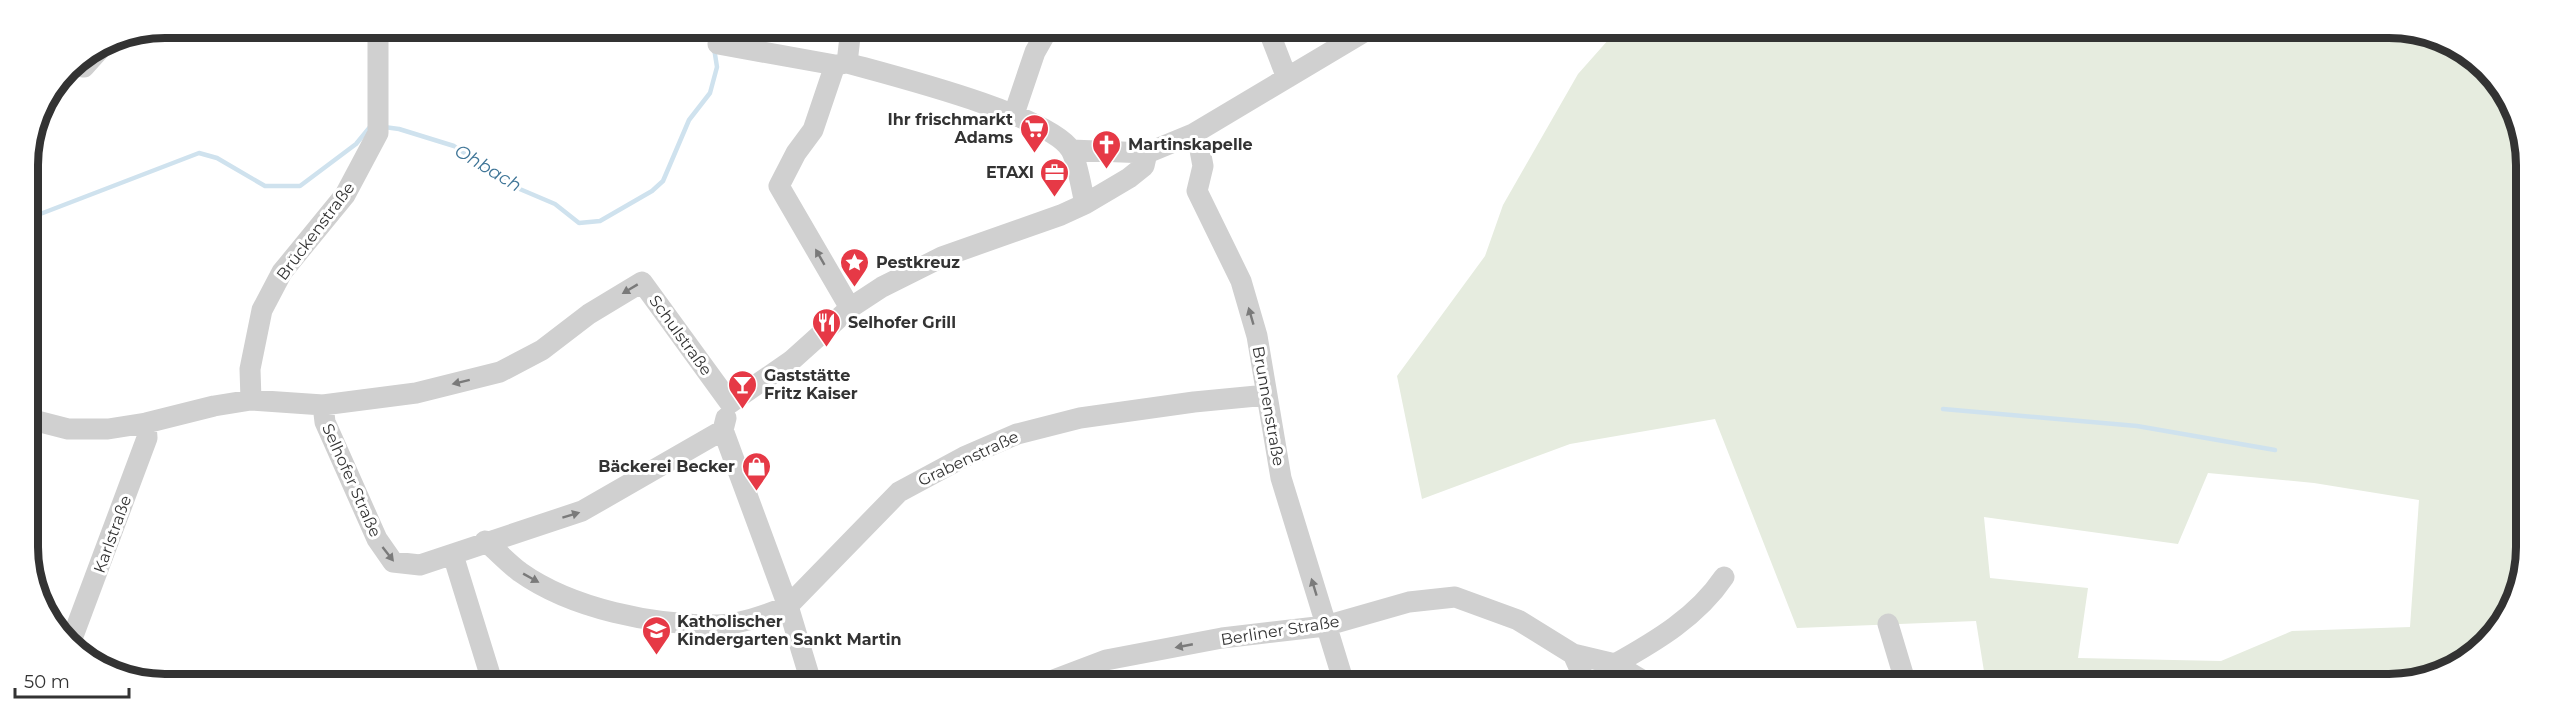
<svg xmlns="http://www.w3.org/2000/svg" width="2553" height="712" viewBox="0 0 2553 712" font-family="Montserrat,sans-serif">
<rect width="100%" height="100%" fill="#fff"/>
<path fill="#e6ecdf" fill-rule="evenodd" d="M 1617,30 L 2423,32 L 2492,74 L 2523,138 L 2521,582 L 2472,656 L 2397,685 L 1986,684 L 1976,621 L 1797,628 L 1715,419 L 1570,444 L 1422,499 L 1397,376 L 1485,256 L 1503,205 L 1578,74 ZM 2208,473 L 2314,483 L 2419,500 L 2410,627 L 2292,631 L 2221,661 L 2078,658 L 2088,588 L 1990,578 L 1984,517 L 2178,544 Z"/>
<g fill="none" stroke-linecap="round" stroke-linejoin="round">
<path stroke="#cfe2ee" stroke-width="4.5" d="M 710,28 L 712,40
M 384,127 L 399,129 L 454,146 L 515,187 L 555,204 L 579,223 L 600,221 L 652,191 L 663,181 L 689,120 L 710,93 L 717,67 L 714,48
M 28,221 L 35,216 L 199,153 L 217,158 L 265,186 L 300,186 L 356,144 L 370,127
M 1943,409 L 2137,426 L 2275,450"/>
<path stroke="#d0d0d0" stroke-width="21" d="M 1268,29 L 1287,78
M 718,44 L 835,65 L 847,63
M 847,63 C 890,75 1050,115 1071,150 C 1077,160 1082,191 1085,204
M 847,63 L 851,28
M 71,65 L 84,67 L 101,48 L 100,46
M 835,65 L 813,130 L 796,153 L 779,186 L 850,308
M 1014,114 L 1035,52 L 1048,29
M 1193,134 L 1200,150 L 1203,166 L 1197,191 L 1241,281 L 1257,336 L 1281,478 L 1344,683
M 1071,150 L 1147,153 L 1193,134 L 1369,29
M 251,400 L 250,369 L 262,310 L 282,272 L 345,195 L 378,133 L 378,27
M 730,403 L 791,361 L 850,308 L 882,287 L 942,257 L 1061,215 L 1085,204 L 1129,178 L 1144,166 L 1147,153
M 323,405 L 325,422 L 377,539 L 393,562 L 420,565 L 582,511 L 723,430
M 726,418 L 723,430 L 788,606 L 811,682
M 29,419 L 68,429 L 108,429 L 146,423 L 214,406 L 251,400 L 323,405 L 416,393 L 500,372 L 542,350 L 589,314 L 642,282 L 730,403
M 485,541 C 497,551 508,563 520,572 C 572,609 653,625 717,625 C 738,625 769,614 788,606 L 899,492 L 964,457 L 1017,434 L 1080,418 L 1194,402 L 1267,395
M 453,555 L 492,681
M 1888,624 L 1906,684
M 70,644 L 147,438 L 146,423
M 1573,654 L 1586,683
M 1615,664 C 1656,641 1697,617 1724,577
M 1048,682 L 1106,660 L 1222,638 L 1325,626 L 1409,602 L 1455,597 L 1518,620 L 1573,654 L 1615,664 L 1647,683"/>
</g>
<defs><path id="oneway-solid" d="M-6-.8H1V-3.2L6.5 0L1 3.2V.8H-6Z" transform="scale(1.5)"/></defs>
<g fill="#7a7a7a">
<use href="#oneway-solid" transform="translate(820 257) rotate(-120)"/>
<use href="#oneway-solid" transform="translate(630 289) rotate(149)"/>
<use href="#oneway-solid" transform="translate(1251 316) rotate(-106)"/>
<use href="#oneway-solid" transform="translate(461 382) rotate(166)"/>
<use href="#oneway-solid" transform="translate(571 515) rotate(-17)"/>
<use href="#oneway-solid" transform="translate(388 554) rotate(52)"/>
<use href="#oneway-solid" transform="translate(531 578) rotate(29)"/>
<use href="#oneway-solid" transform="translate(1314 587) rotate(-107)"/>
<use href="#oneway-solid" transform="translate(1184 646) rotate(169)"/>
</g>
<defs>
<symbol id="supermarket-pin" viewBox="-11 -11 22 30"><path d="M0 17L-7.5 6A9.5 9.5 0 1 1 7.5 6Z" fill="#e63946" stroke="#fff"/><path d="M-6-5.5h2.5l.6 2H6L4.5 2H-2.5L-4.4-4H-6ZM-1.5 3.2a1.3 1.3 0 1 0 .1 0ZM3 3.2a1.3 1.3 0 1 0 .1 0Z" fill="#fff"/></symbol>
<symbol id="church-pin" viewBox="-11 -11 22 30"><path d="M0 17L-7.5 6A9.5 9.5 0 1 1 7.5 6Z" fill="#e63946" stroke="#fff"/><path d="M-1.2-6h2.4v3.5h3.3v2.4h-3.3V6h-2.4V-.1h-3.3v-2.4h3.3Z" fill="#fff"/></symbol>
<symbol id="office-pin" viewBox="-11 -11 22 30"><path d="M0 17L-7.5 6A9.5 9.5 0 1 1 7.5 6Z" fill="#e63946" stroke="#fff"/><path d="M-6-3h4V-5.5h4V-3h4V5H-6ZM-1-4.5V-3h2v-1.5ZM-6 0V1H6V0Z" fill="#fff"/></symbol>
<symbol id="sight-pin" viewBox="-11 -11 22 30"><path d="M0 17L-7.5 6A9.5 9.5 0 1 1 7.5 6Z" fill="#e63946" stroke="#fff"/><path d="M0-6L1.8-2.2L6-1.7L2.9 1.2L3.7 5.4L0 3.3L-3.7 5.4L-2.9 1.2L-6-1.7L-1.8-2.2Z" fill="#fff"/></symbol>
<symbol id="restaurant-pin" viewBox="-11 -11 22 30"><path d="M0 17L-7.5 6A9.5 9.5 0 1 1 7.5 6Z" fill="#e63946" stroke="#fff"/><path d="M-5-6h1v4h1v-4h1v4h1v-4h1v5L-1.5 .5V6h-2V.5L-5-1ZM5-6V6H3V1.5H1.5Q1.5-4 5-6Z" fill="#fff"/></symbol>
<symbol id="bar-pin" viewBox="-11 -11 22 30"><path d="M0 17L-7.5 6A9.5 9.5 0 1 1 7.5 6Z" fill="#e63946" stroke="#fff"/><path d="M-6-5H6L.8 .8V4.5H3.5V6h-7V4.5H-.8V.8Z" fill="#fff"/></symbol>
<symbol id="shop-pin" viewBox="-11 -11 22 30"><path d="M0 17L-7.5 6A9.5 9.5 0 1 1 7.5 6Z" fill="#e63946" stroke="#fff"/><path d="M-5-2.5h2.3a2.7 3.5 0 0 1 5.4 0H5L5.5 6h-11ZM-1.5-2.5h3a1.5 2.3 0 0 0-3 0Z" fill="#fff"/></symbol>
<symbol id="school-pin" viewBox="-11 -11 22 30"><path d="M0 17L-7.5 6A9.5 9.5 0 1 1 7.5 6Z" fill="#e63946" stroke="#fff"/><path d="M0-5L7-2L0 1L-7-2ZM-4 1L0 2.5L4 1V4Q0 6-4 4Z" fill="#fff"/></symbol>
</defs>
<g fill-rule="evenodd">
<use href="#supermarket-pin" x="1018" y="112" width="33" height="45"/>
<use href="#church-pin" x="1090" y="128" width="33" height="45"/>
<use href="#office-pin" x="1038" y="156" width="33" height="45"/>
<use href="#sight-pin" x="838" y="246" width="33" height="45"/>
<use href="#restaurant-pin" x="810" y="306" width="33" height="45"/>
<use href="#bar-pin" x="726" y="368" width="33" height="45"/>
<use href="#shop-pin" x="740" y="450" width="33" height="45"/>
<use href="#school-pin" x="640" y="614" width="33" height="45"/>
</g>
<g text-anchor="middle" stroke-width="6" stroke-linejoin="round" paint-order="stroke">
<g font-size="16" font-weight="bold" fill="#333" stroke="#fff" text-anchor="start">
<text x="1013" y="125" text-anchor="end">Ihr frischmarkt<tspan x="1013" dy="18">Adams</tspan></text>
<text x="1128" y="150">Martinskapelle</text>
<text x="1034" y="178" text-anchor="end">ETAXI</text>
<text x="876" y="268">Pestkreuz</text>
<text x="848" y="328">Selhofer Grill</text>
<text x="764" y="381">Gaststätte<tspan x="764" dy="18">Fritz Kaiser</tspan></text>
<text x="735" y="472" text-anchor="end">Bäckerei Becker</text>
<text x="677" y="627">Katholischer<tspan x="677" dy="18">Kindergarten Sankt Martin</tspan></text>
</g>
<g font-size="16" fill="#333" stroke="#fff">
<text transform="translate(315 231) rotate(-53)" y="6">Brückenstraße</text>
<text transform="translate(681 335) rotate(54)" y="6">Schulstraße</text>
<text transform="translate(1269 406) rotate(80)" y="6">Brunnenstraße</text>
<text transform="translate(968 458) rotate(-25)" y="6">Grabenstraße</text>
<text transform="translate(352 480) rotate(66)" y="6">Selhofer Straße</text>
<text transform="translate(112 534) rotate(-70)" y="6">Karlstraße</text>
<text transform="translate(1280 630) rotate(-9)" y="6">Berliner Straße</text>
</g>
<g font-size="18" font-style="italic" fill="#3f7597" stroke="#fff">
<text transform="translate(488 168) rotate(31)" y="6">Ohbach</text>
</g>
</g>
<path d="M0 0H2553V712H0ZM165 38H2389A127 127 0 0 1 2516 165V547A127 127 0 0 1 2389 674H165A127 127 0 0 1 38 547V165A127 127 0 0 1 165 38Z" fill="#fff" fill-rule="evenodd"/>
<path fill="none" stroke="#333" stroke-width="8" d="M165 38H2389A127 127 0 0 1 2516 165V547A127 127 0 0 1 2389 674H165A127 127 0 0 1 38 547V165A127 127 0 0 1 165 38Z"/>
<path d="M15 688v9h114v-9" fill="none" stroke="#333333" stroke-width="3"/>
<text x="24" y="688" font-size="18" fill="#333333" stroke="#ffffff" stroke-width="4.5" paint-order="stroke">50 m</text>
</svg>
